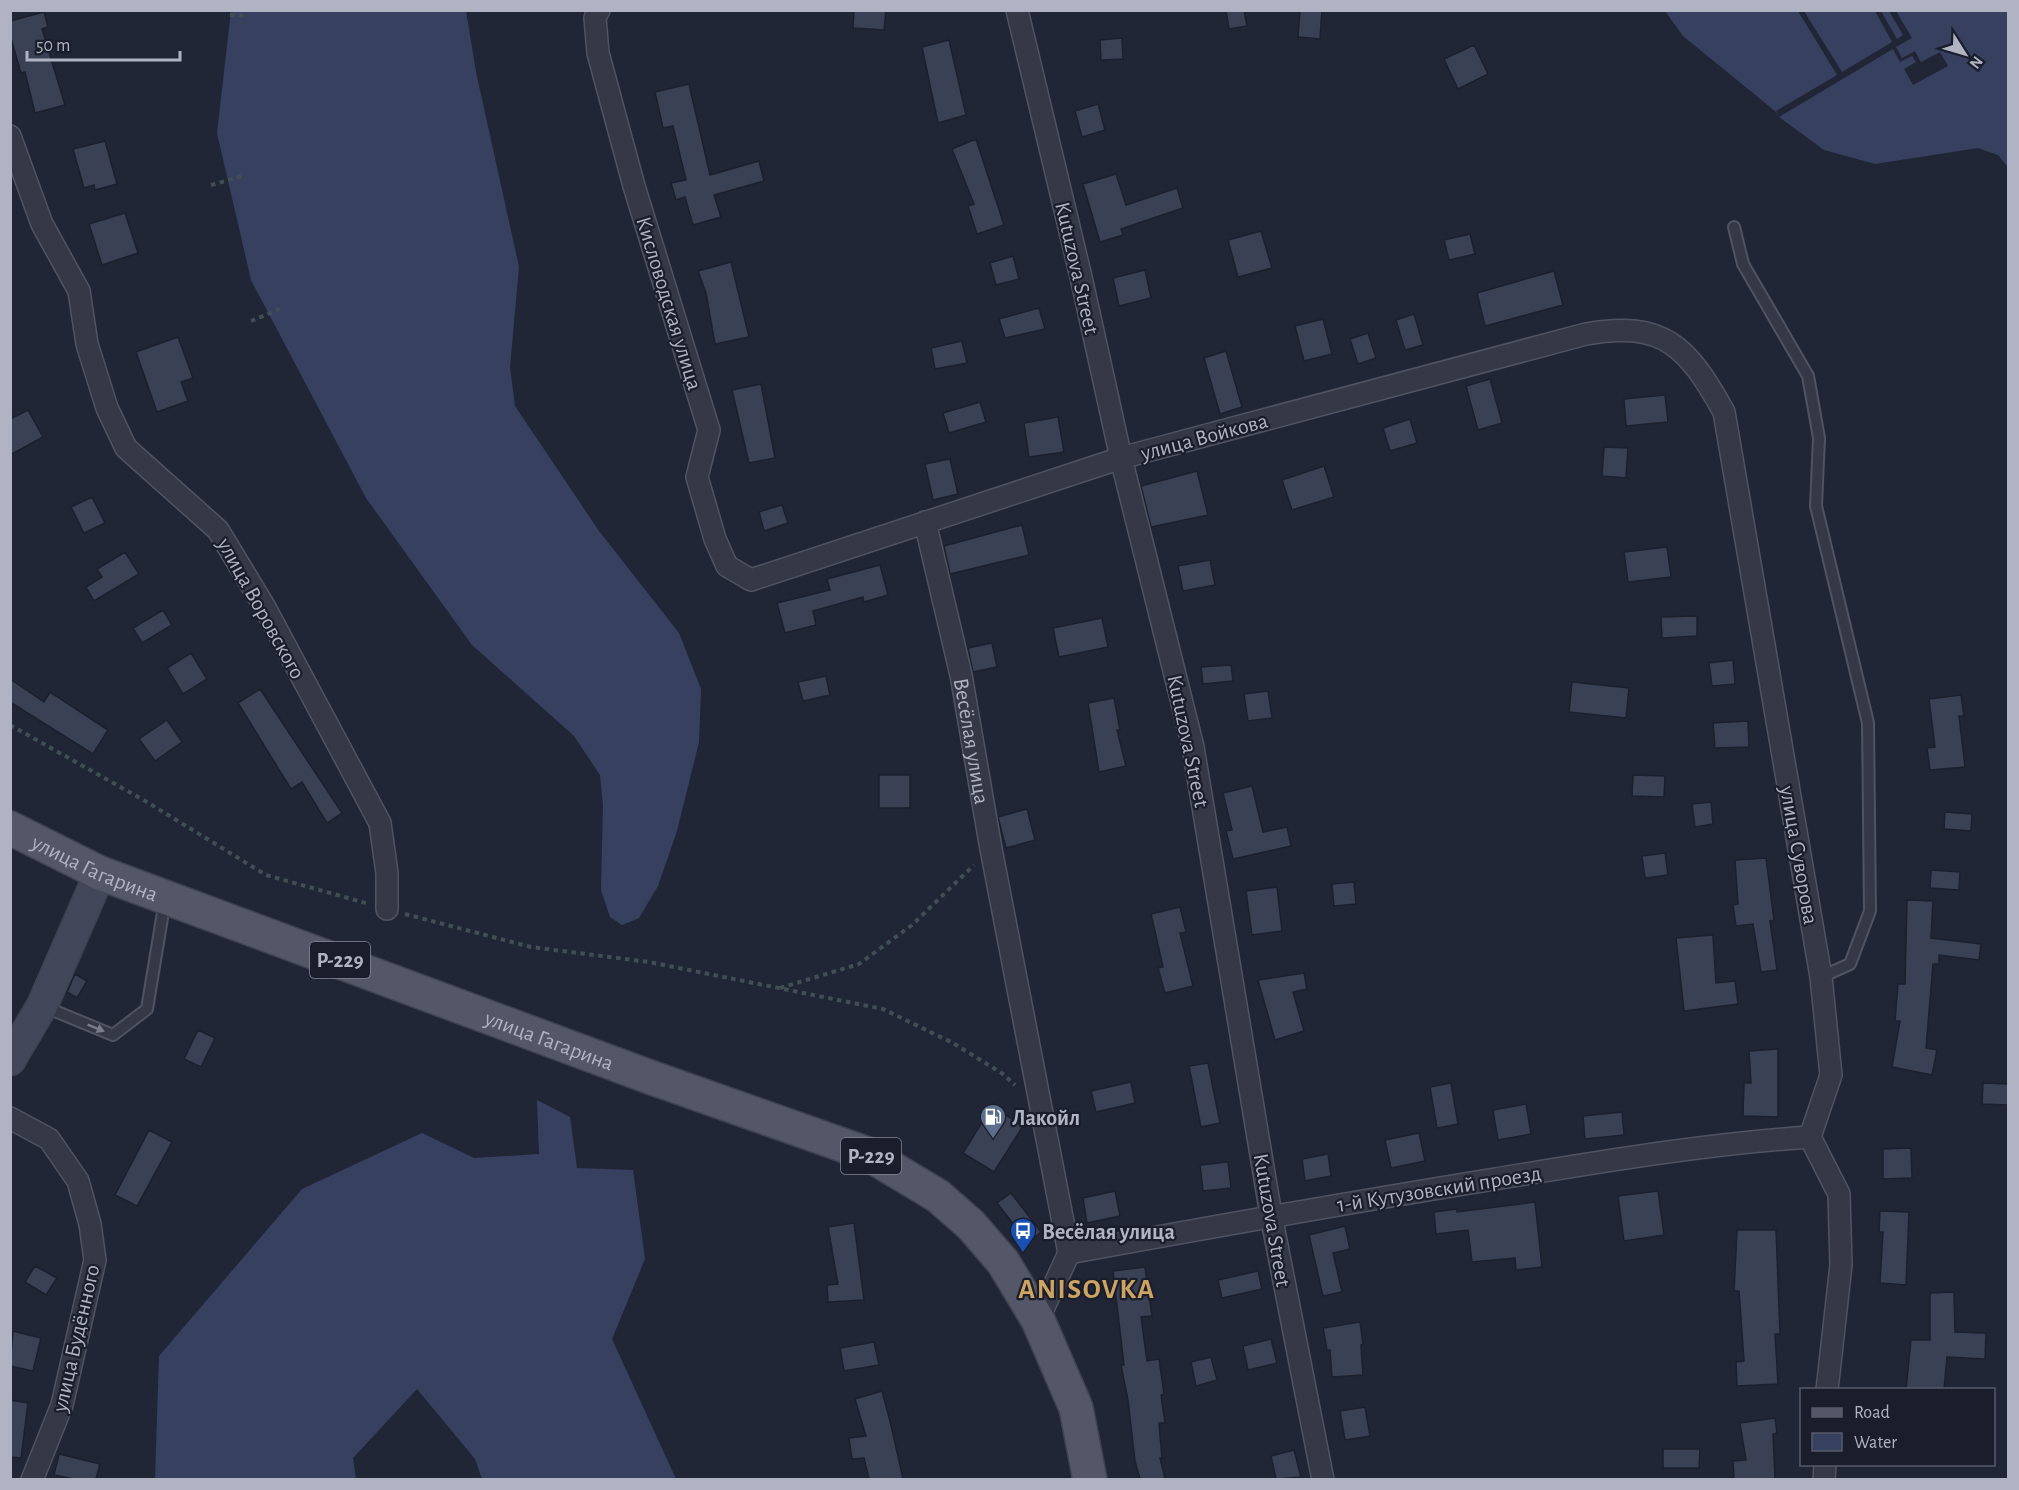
<svg xmlns="http://www.w3.org/2000/svg" width="2019" height="1490" viewBox="0 0 2019 1490" font-family="'Alegreya Sans',sans-serif">
<rect width="100%" height="100%" fill="#212637"/>
<path fill="#38405f" d="M 231,11 L 466,11 L 476,72 L 519,267 L 510,367 L 515,406 L 599,531 L 679,633 L 701,689 L 699,742 L 677,831 L 658,886 L 639,918 L 622,925 L 610,917 L 601,890 L 603,805 L 600,775 L 574,736 L 472,645 L 366,498 L 251,280 L 217,133 Z
M 1665,11 L 2008,11 L 2008,167 L 1998,155 L 1978,148 L 1875,164 L 1824,150 L 1779,117 L 1775,111 L 1683,36 Z
M 537,1100 L 570,1117 L 577,1168 L 633,1170 L 645,1259 L 612,1339 L 676,1479 L 482,1479 L 475,1459 L 417,1389 L 353,1458 L 356,1479 L 155,1479 L 159,1356 L 302,1189 L 422,1133 L 474,1158 L 539,1154 Z"/>
<path fill="#212637" d="M 1798,11 L 1804,11 L 1842,72 L 1892,42 L 1875,11 L 1881,11 L 1897,39 L 1903,35 L 1889,11 L 1896,11 L 1912,38 L 1896,47 L 1902,58 L 1915,51 L 1921,62 L 1940,52 L 1948,66 L 1913,85 L 1904,69 L 1916,62 L 1912,56 L 1900,62 L 1893,49 L 1779,117 L 1776,111 L 1837,75 Z"/>
<path fill="#3b4154" stroke="#1c202e" stroke-width="1.5" d="M 854,10 L 886,10 L 884,30 L 853,28 Z
M 1226,10 L 1244,10 L 1247,26 L 1229,29 Z
M 1300,10 L 1322,10 L 1320,39 L 1298,37 Z
M 44,12 L 48,27 L 42,29 L 65,105 L 35,113 L 25,72 L 21,73 L 10,35 L 10,21 Z
M 1122,38 L 1123,59 L 1101,60 L 1100,40 Z
M 949,40 L 966,115 L 938,123 L 922,47 Z
M 1474,45 L 1488,74 L 1458,89 L 1444,59 Z
M 689,84 L 710,175 L 759,161 L 764,181 L 714,195 L 721,217 L 693,225 L 685,197 L 676,200 L 671,183 L 686,180 L 673,126 L 663,128 L 655,92 Z
M 1098,104 L 1105,130 L 1082,137 L 1075,111 Z
M 976,139 L 1004,225 L 977,234 L 968,206 L 974,204 L 952,149 Z
M 105,141 L 117,184 L 95,190 L 94,185 L 84,188 L 73,149 Z
M 1116,174 L 1126,205 L 1177,188 L 1183,208 L 1121,229 L 1123,235 L 1100,242 L 1083,184 Z
M 125,213 L 138,253 L 102,265 L 89,224 Z
M 1261,231 L 1272,268 L 1238,277 L 1228,240 Z
M 1470,234 L 1475,254 L 1449,260 L 1444,240 Z
M 1013,256 L 1019,279 L 996,285 L 990,263 Z
M 731,262 L 749,337 L 715,344 L 706,293 L 698,271 Z
M 1145,270 L 1151,298 L 1119,306 L 1113,278 Z
M 1554,271 L 1563,305 L 1485,326 L 1477,293 Z
M 1039,308 L 1045,329 L 1005,338 L 999,319 Z
M 1414,314 L 1423,345 L 1405,350 L 1396,320 Z
M 1323,319 L 1332,354 L 1304,361 L 1295,326 Z
M 1368,333 L 1376,358 L 1358,364 L 1350,339 Z
M 178,337 L 193,378 L 181,382 L 188,401 L 157,412 L 136,352 Z
M 962,341 L 967,363 L 935,369 L 931,348 Z
M 1226,351 L 1242,407 L 1220,414 L 1204,358 Z
M 1490,379 L 1502,423 L 1478,430 L 1466,386 Z
M 761,384 L 775,458 L 749,463 L 732,390 Z
M 1665,395 L 1668,422 L 1626,426 L 1624,399 Z
M 980,402 L 986,422 L 949,433 L 943,413 Z
M 28,410 L 43,437 L 10,455 L 10,419 Z
M 1058,417 L 1064,452 L 1029,457 L 1024,423 Z
M 1410,419 L 1417,443 L 1390,451 L 1383,428 Z
M 1604,447 L 1628,448 L 1626,478 L 1602,476 Z
M 950,459 L 958,494 L 933,500 L 925,464 Z
M 1324,466 L 1334,497 L 1292,510 L 1282,480 Z
M 1197,471 L 1208,515 L 1151,527 L 1141,486 Z
M 92,497 L 105,523 L 84,533 L 71,507 Z
M 782,505 L 788,523 L 764,531 L 759,512 Z
M 1022,525 L 1029,555 L 950,574 L 944,546 Z
M 1667,547 L 1671,577 L 1628,582 L 1624,552 Z
M 125,552 L 139,574 L 94,601 L 86,587 L 102,577 L 97,569 Z
M 1210,560 L 1215,585 L 1183,591 L 1178,566 Z
M 880,565 L 888,595 L 864,602 L 863,597 L 813,611 L 816,625 L 785,633 L 777,603 L 830,590 L 827,579 Z
M 163,610 L 172,625 L 142,643 L 133,628 Z
M 1697,616 L 1697,636 L 1662,638 L 1661,617 Z
M 1102,618 L 1108,647 L 1059,657 L 1053,628 Z
M 992,643 L 997,667 L 973,672 L 968,648 Z
M 191,653 L 207,679 L 183,694 L 167,668 Z
M 1733,660 L 1735,684 L 1712,686 L 1709,663 Z
M 1231,665 L 1233,681 L 1203,684 L 1201,667 Z
M 826,676 L 830,695 L 803,701 L 798,682 Z
M 10,679 L 44,702 L 50,692 L 108,730 L 93,754 L 10,702 Z
M 1572,682 L 1629,688 L 1626,718 L 1569,712 Z
M 260,689 L 342,813 L 327,823 L 302,782 L 291,789 L 238,703 Z
M 1268,691 L 1272,718 L 1248,721 L 1244,694 Z
M 1961,695 L 1964,716 L 1959,716 L 1965,767 L 1930,770 L 1927,748 L 1935,747 L 1929,699 Z
M 1114,698 L 1120,730 L 1117,730 L 1126,766 L 1099,772 L 1088,703 Z
M 167,720 L 182,742 L 155,761 L 139,739 Z
M 1748,721 L 1749,747 L 1715,748 L 1713,723 Z
M 879,775 L 910,775 L 910,808 L 879,808 Z
M 1633,775 L 1665,776 L 1664,797 L 1632,796 Z
M 1252,786 L 1263,832 L 1287,827 L 1291,846 L 1233,859 L 1226,831 L 1232,830 L 1223,793 Z
M 1711,802 L 1713,824 L 1695,827 L 1692,804 Z
M 1027,809 L 1035,840 L 1006,848 L 998,817 Z
M 1945,812 L 1972,814 L 1971,831 L 1944,829 Z
M 1665,853 L 1668,875 L 1645,878 L 1642,856 Z
M 1766,858 L 1774,920 L 1770,921 L 1777,970 L 1761,972 L 1753,924 L 1736,926 L 1733,905 L 1738,904 L 1735,860 Z
M 1931,870 L 1960,872 L 1959,890 L 1930,888 Z
M 1354,882 L 1356,904 L 1334,906 L 1332,884 Z
M 1277,887 L 1282,931 L 1252,935 L 1246,891 Z
M 1907,900 L 1933,901 L 1931,938 L 1981,944 L 1979,960 L 1939,955 L 1939,964 L 1933,964 L 1926,1048 L 1937,1050 L 1932,1075 L 1892,1067 L 1900,1021 L 1895,1021 L 1898,984 L 1905,984 Z
M 1180,907 L 1186,932 L 1180,933 L 1193,986 L 1165,993 L 1158,968 L 1163,967 L 1151,914 Z
M 1713,935 L 1716,983 L 1735,981 L 1738,1004 L 1684,1011 L 1676,938 Z
M 1304,973 L 1307,989 L 1293,992 L 1304,1031 L 1275,1040 L 1258,980 Z
M 75,974 L 87,981 L 77,998 L 67,992 Z
M 198,1030 L 215,1038 L 201,1067 L 184,1059 Z
M 1778,1049 L 1778,1117 L 1743,1116 L 1744,1083 L 1751,1083 L 1749,1051 Z
M 1208,1063 L 1220,1123 L 1201,1127 L 1189,1066 Z
M 1131,1082 L 1135,1103 L 1096,1112 L 1091,1091 Z
M 1451,1083 L 1458,1124 L 1437,1128 L 1430,1087 Z
M 1983,1083 L 2008,1084 L 2008,1105 L 1982,1104 Z
M 1526,1104 L 1531,1134 L 1498,1140 L 1493,1110 Z
M 992,1106 L 1023,1126 L 994,1172 L 963,1153 Z
M 1622,1112 L 1624,1135 L 1585,1139 L 1583,1116 Z
M 149,1130 L 172,1142 L 137,1206 L 115,1195 Z
M 1419,1133 L 1425,1161 L 1391,1168 L 1385,1140 Z
M 1911,1148 L 1912,1178 L 1883,1179 L 1883,1149 Z
M 1328,1154 L 1331,1176 L 1305,1181 L 1302,1159 Z
M 1228,1162 L 1231,1188 L 1203,1191 L 1200,1165 Z
M 1115,1191 L 1120,1216 L 1087,1223 L 1083,1198 Z
M 1658,1191 L 1664,1235 L 1624,1241 L 1618,1196 Z
M 1011,1193 L 1041,1232 L 1028,1243 L 997,1203 Z
M 1535,1202 L 1542,1267 L 1516,1270 L 1515,1258 L 1472,1262 L 1468,1230 L 1436,1234 L 1434,1212 L 1457,1209 L 1457,1212 Z
M 1880,1211 L 1909,1212 L 1906,1285 L 1880,1283 L 1883,1232 L 1879,1232 Z
M 854,1223 L 864,1300 L 828,1302 L 827,1285 L 838,1284 L 828,1227 Z
M 1345,1226 L 1350,1249 L 1333,1253 L 1342,1292 L 1323,1296 L 1309,1235 Z
M 1737,1230 L 1776,1230 L 1780,1334 L 1775,1334 L 1778,1384 L 1737,1386 L 1736,1362 L 1744,1361 L 1739,1291 L 1734,1291 Z
M 35,1266 L 57,1278 L 46,1295 L 25,1282 Z
M 1145,1267 L 1152,1316 L 1141,1317 L 1147,1361 L 1159,1359 L 1164,1394 L 1161,1395 L 1165,1423 L 1159,1423 L 1162,1458 L 1160,1458 L 1165,1479 L 1140,1479 L 1135,1461 L 1128,1400 L 1121,1365 L 1124,1365 L 1113,1271 Z
M 1258,1271 L 1262,1289 L 1222,1298 L 1218,1280 Z
M 1954,1292 L 1955,1332 L 1986,1333 L 1985,1359 L 1947,1357 L 1944,1389 L 1906,1389 L 1911,1340 L 1930,1340 L 1930,1293 Z
M 1360,1322 L 1363,1344 L 1361,1345 L 1363,1375 L 1332,1377 L 1330,1350 L 1327,1350 L 1323,1328 Z
M 13,1331 L 41,1338 L 33,1371 L 10,1366 Z
M 1271,1339 L 1277,1363 L 1248,1370 L 1243,1346 Z
M 874,1342 L 879,1365 L 844,1371 L 840,1348 Z
M 1211,1357 L 1217,1380 L 1196,1386 L 1191,1362 Z
M 882,1391 L 891,1425 L 903,1479 L 869,1479 L 864,1458 L 852,1459 L 849,1438 L 866,1436 L 855,1399 Z
M 10,1400 L 28,1403 L 21,1458 L 10,1457 Z
M 1365,1407 L 1370,1436 L 1345,1440 L 1340,1411 Z
M 1775,1418 L 1777,1433 L 1773,1434 L 1775,1479 L 1734,1479 L 1733,1461 L 1746,1460 L 1740,1423 Z
M 1663,1449 L 1700,1449 L 1699,1468 L 1663,1468 Z
M 1294,1450 L 1301,1477 L 1276,1479 L 1271,1456 Z
M 59,1454 L 100,1464 L 96,1479 L 74,1479 L 54,1475 Z"/>
<g fill="none" stroke-linecap="round" stroke-linejoin="round">
<defs>
<path id="lane" d="M 1734,227 L 1743,264 L 1808,376 L 1819,438 L 1816,506 L 1868,723 L 1870,911 L 1850,964 L 1821,977
M 45,1007 L 113,1035 L 147,1009 L 165,900"/>
<g id="street">
<path d="M 599,10 L 595,18 L 598,53 L 634,186 L 709,430 L 697,477 L 715,539 L 727,566 L 751,580 L 1121,458 L 1586,334 C 1664,320 1688,347 1724,412 L 1821,977 L 1831,1075 L 1810,1137 L 1839,1194 L 1841,1265 L 1827,1390"/>
<path d="M 1017,10 L 1081,277 L 1121,458 L 1193,747 L 1271,1215 L 1323,1480"/>
<path d="M 10,136 L 42,224 L 79,291 L 87,344 L 107,408 L 126,448 L 218,530 L 264,606 L 380,823 L 387,873 L 387,909"/>
<path id="s1" d="M 925,522 L 961,675 L 991,849 L 1069,1253 L 1038,1320"/>
<path d="M 10,1118 L 49,1139 L 78,1181 L 90,1224 L 95,1260 L 62,1405 L 32,1480"/>
<path d="M 1069,1253 C 1211,1227 1353,1202 1495,1179 C 1600,1162 1704,1144 1810,1137"/>
<path d="M 1824,1480 L 1825,1464"/>
</g>
<path id="secondary" d="M 10,1060 L 42,1006 L 100,873"/>
<g id="primary">
<path id="s2" d="M 10,828 L 100,873 L 647,1076 L 868,1154 L 938,1196 L 971,1225 L 1003,1262 L 1038,1320 L 1076,1408 L 1090,1480"/>
</g>
</defs>
<use href="#lane" stroke="#4f5362" stroke-width="14"/>
<use href="#street" stroke="#4f5362" stroke-width="24"/>
<use href="#secondary" stroke="#3e4251" stroke-width="33"/>
<use href="#primary" stroke="#3e4251" stroke-width="36"/>
<path stroke="#414f55" stroke-width="4" stroke-dasharray="4.5 4.5" stroke-linecap="butt" d="M 230,15 L 247,16
M 211,185 L 243,176
M 251,321 L 280,309
M 10,725 L 147,802 L 266,875 L 369,904
M 405,914 L 531,947 L 649,962 L 883,1009 L 953,1043 L 1003,1074 L 1015,1085
M 780,988 L 859,964 L 912,925 L 974,865"/>
<use href="#lane" stroke="#353947" stroke-width="10"/>
<use href="#street" stroke="#353947" stroke-width="21"/>
<use href="#secondary" stroke="#43475a" stroke-width="30"/>
<use href="#primary" stroke="#535767" stroke-width="33"/>
</g>
<defs><path id="oneway-solid" d="M-6-.8H1V-3.2L6.5 0L1 3.2V.8H-6Z" transform="scale(1.5)"/></defs>
<use fill="#787c8c" href="#oneway-solid" transform="translate(96 1028) rotate(22)"/>
<defs>
<symbol id="fuel-pin" viewBox="-11 -11 22 30"><path d="M0 17L-7.5 6A9.5 9.5 0 1 1 7.5 6Z" fill="#5c6f8a" stroke="#1a1e2c"/><path d="M-5.5-6h7V0h2V4h1.3V-2.5L3-4.5l.8-.8L6-3V5H2.5V1h-1V6h-7ZM-4.2-4.7v3.2H.2V-4.7Z" fill="#fff"/></symbol>
<symbol id="bus-pin" viewBox="-11 -11 22 30"><path d="M0 17L-7.5 6A9.5 9.5 0 1 1 7.5 6Z" fill="#1a4fb4" stroke="#1a1e2c"/><path d="M-5-6H5V4H4V6H2V4H-2V6H-4V4H-5ZM-3.5-4V0h7V-4ZM-3.5 1.2v1.5H-2V1.2ZM2 1.2v1.5H3.5V1.2Z" fill="#fff"/></symbol>
</defs>
<g fill-rule="evenodd">
<use href="#fuel-pin" x="978" y="1102" width="30" height="40"/>
<use href="#bus-pin" x="1008" y="1216" width="30" height="40"/>
</g>
<g text-anchor="middle" stroke-width="4.5" stroke-linejoin="round" paint-order="stroke">
<g fill="#1a1e2c" stroke="#828696" stroke-width="1.5">
<rect x="310" y="942" width="60" height="36" rx="4.5"/>
<rect x="841" y="1138" width="60" height="36" rx="4.5"/>
</g>
<g font-size="21" font-weight="bold" fill="#afb3c4">
<text x="340" y="967">Р-229</text>
<text x="871" y="1163">Р-229</text>
</g>
<g font-size="22" fill="#afb3c4" stroke="#1a1e2c">
<text transform="translate(1078 268) rotate(77)" y="8">Kutuzova Street</text>
<text transform="translate(670 303) rotate(73)" y="8">Кисловодская улица</text>
<text transform="translate(1204 436) rotate(-15)" y="8">улица Войкова</text>
<text transform="translate(262 608) rotate(61)" y="8">улица Воровского</text>
<text dy="8" stroke="none"><textPath href="#s1" startOffset="224">Весёлая улица</textPath></text>
<text transform="translate(1189 741) rotate(78)" y="8">Kutuzova Street</text>
<text transform="translate(1800 855) rotate(80)" y="8">улица Суворова</text>
<text dy="8" stroke="none"><textPath href="#s2" startOffset="94">улица Гагарина</textPath></text>
<text dy="8" stroke="none"><textPath href="#s2" startOffset="580">улица Гагарина</textPath></text>
<text transform="translate(1439 1188) rotate(-9)" y="8">1-й Кутузовский проезд</text>
<text transform="translate(1273 1220) rotate(80)" y="8">Kutuzova Street</text>
<text transform="translate(75 1338) rotate(-77)" y="8">улица Будённого</text>
</g>
<g font-size="22" font-weight="bold" fill="#afb3c4" stroke="#1a1e2c" text-anchor="start">
<text x="1012" y="1125">Лакойл</text>
<text x="1042" y="1239">Весёлая улица</text>
</g>
<g font-size="28" font-weight="bold" letter-spacing="1.5" fill="#cda461" stroke="#1a1e2c">
<text x="1087" y="1298">ANISOVKA</text>
</g>
</g>
<rect width="2019" height="1490" fill="none" stroke="#afb3c4" stroke-width="24"/>
<rect x="1800" y="1388" width="195" height="78" fill="#1a1e2c" stroke="#565a69" stroke-width="1.5"/>
<rect x="1812" y="1408" width="30" height="9" fill="#535767" stroke="#565a69" stroke-width="1.5"/>
<text x="1854" y="1418" font-size="18" fill="#afb3c4">Road</text>
<rect x="1812" y="1433" width="30" height="18" fill="#38405f" stroke="#565a69" stroke-width="1.5"/>
<text x="1854" y="1448" font-size="18" fill="#afb3c4">Water</text>
<g transform="translate(1965 54) rotate(127)" stroke="#1a1e2c" stroke-width="4.5" paint-order="stroke">
<path d="M0-4.5L10 22L0 15L-10 22Z" fill="#afb3c4"/>
<text y="-9" font-size="16" font-weight="bold" text-anchor="middle" fill="#afb3c4">N</text>
</g>
<path d="M27 51v9h153v-9" fill="none" stroke="#afb3c4" stroke-width="3"/>
<text x="36" y="51" font-size="18" fill="#afb3c4" stroke="#1a1e2c" stroke-width="4.5" paint-order="stroke">50 m</text>
</svg>
